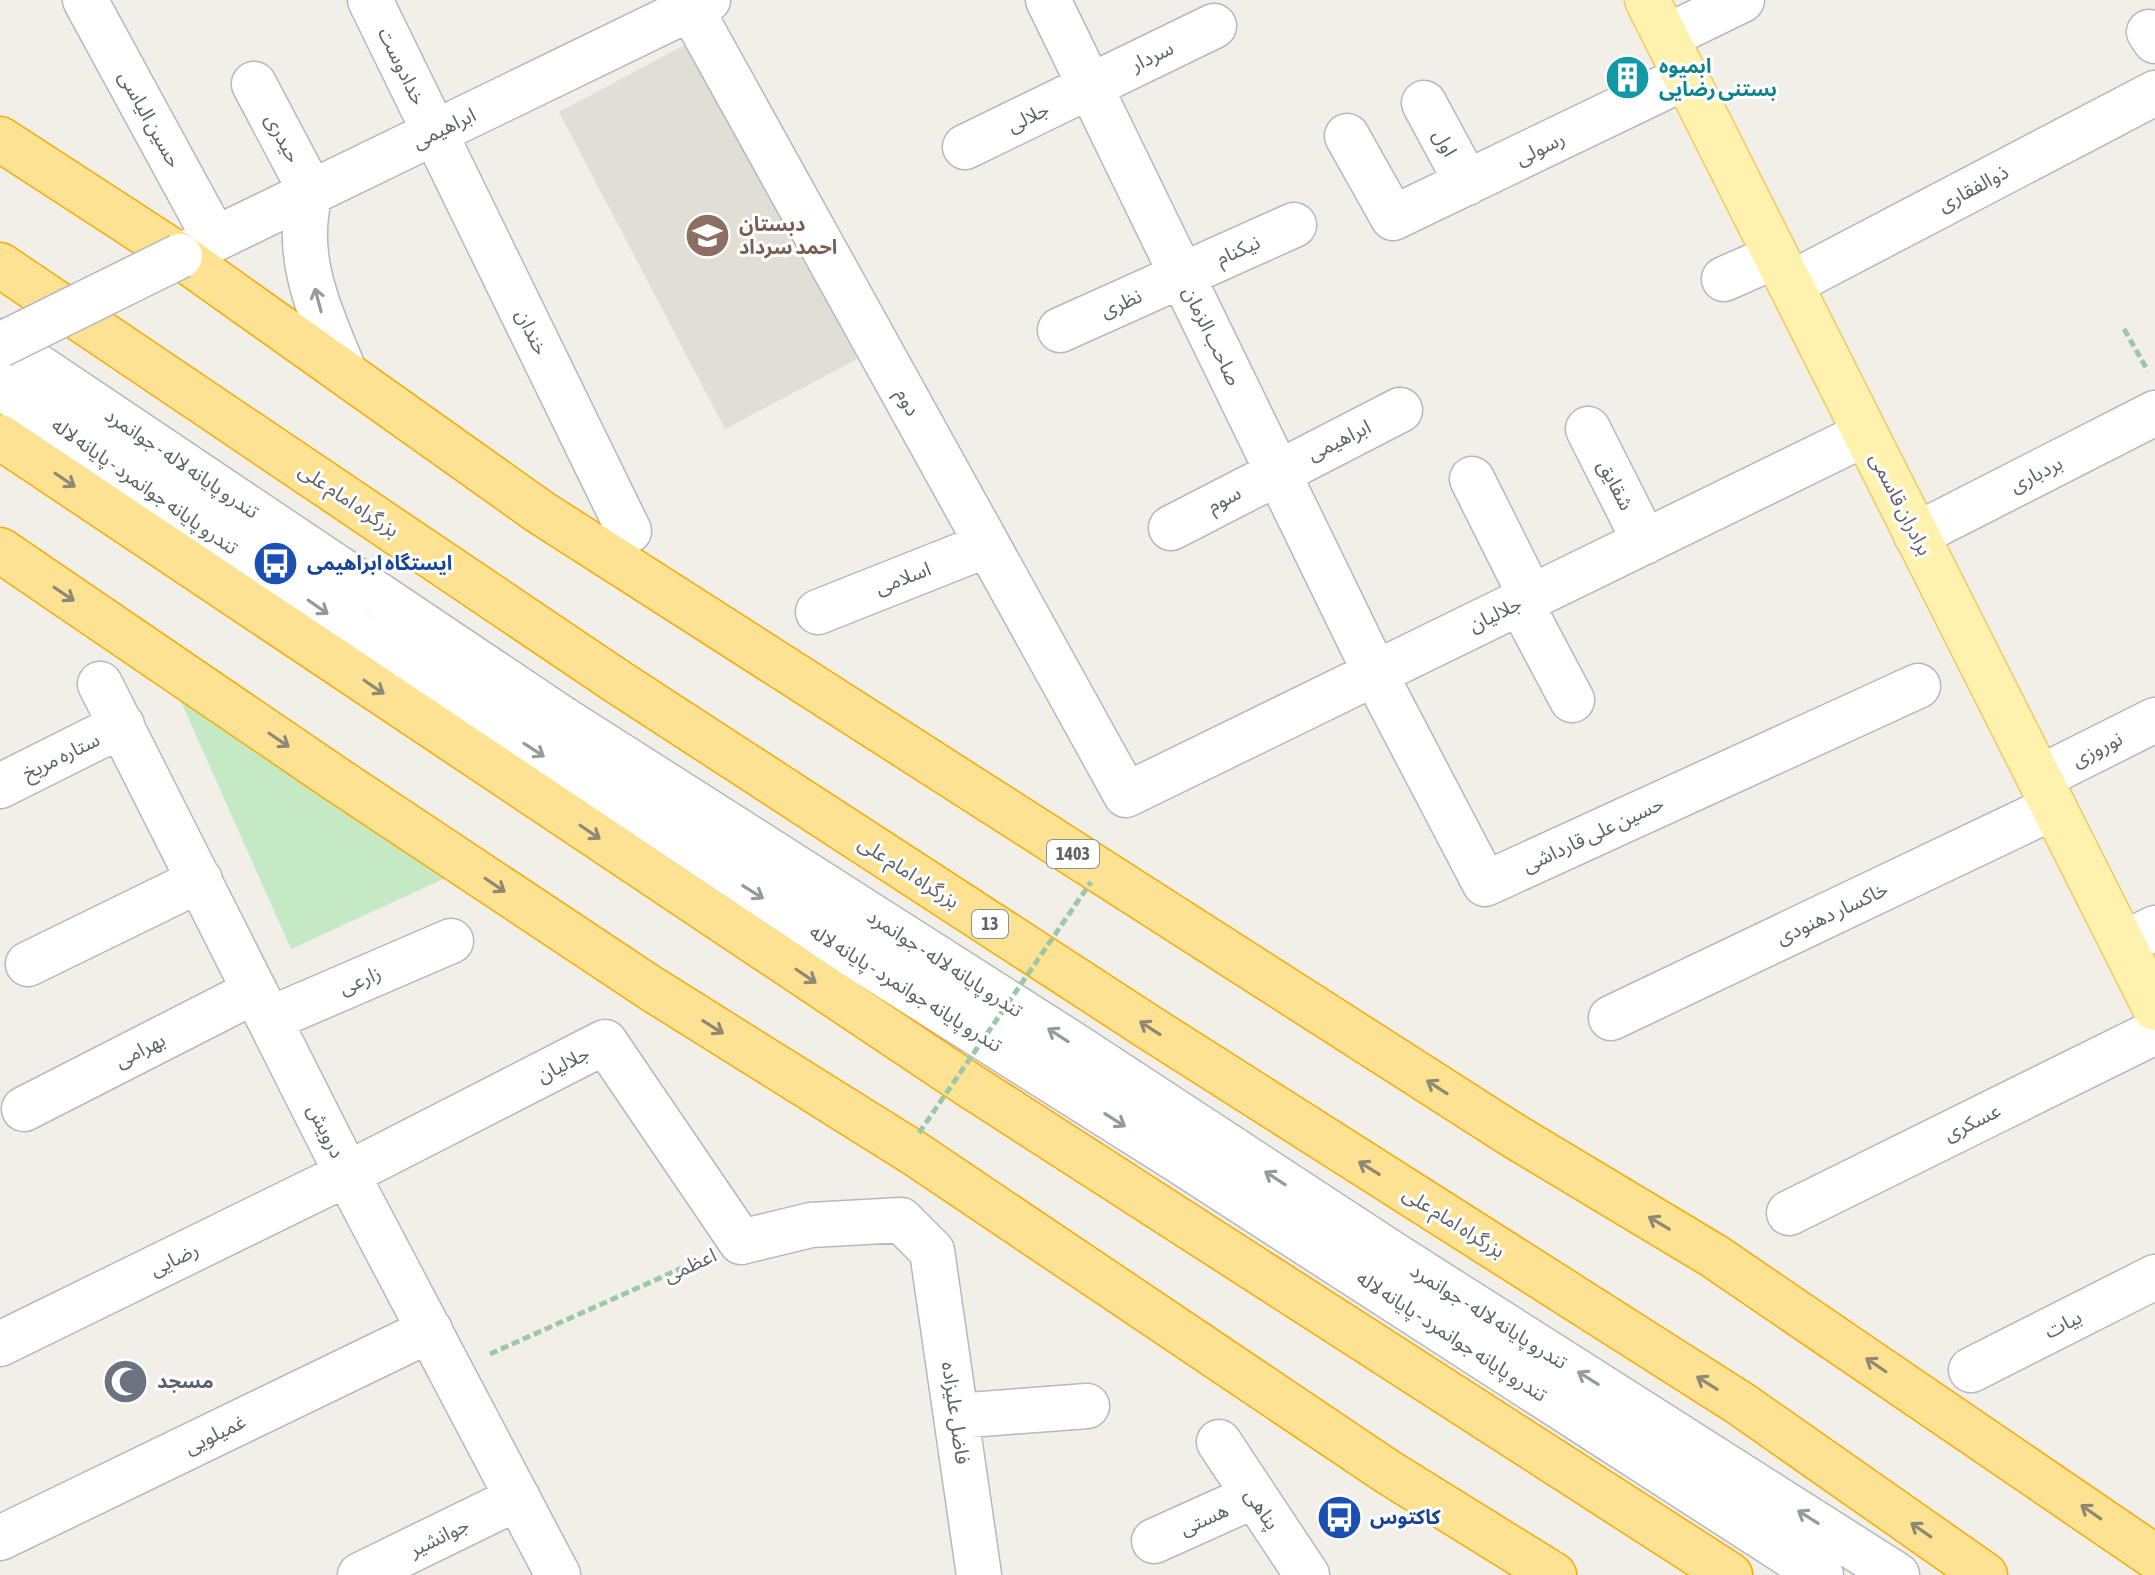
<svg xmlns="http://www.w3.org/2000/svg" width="2155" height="1575" viewBox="0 0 2155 1575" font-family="'Asap Condensed','Noto Sans Arabic',sans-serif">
<rect width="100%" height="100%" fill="#f1efe8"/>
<path fill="#e1ded6" d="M 692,41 L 857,359 L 725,429 L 559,112 Z"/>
<path fill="#c5e8c5" d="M 167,670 L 465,869 L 291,949 Z"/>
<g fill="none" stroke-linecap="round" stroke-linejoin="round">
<defs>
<path id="minor" d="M 85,0 L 215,239
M 370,0 L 629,531
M 686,0 L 1126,795 L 1865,434
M 1048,0 L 1386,695 L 1485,884 L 1918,686
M 2149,32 L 2155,41
M 1666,37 L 1742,0
M 254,84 L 311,192
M 1424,103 L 1467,183
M 1347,136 L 1393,218 L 1686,77
M 965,147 L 1214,26
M 309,193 C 308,205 305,218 305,230 C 303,279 327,329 345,373
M 180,256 L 708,0
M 1724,279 L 1776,256
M 1790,284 L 2155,93
M 1060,330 L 1294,225
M 0,341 L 560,717 L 1074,1045 L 1391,1253 L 1897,1575
M 0,387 L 86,443 L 357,634 L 693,854 L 1176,1159 L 1821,1575
M 1588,429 L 1645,542
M 1472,479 L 1531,597
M 1171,528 L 1400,410
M 1916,535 L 2155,413
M 1520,602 L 1572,700
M 818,612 L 987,545
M 100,684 L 347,1174 L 558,1575
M 2039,778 L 2155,720
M 0,786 L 122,725
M 2123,944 L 2155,928
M 28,964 L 200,880
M 1611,1018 L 2054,807
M 270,1019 L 451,941
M 24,1109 L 255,991
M 1789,1213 L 2155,1032
M 0,1344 L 347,1174 L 605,1042 L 741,1242 L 811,1225 L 901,1220 L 932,1251 L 979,1575
M 1971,1370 L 2155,1277
M 956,1416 L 1087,1406
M 1219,1442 L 1307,1575
M 0,1538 L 430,1330
M 1154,1541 L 1254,1496
M 360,1575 L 518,1498"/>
<path id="major" d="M 1647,0 L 2155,1008"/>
<path id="highway" d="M 0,139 L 180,256 L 540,512 L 1511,1134 L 1714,1256 L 2155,1557
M 0,265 L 618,682 L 1150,1028 L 1741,1404 L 1985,1575
M 0,437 L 969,1085 L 1730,1575
M 0,550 L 333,777 L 652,989 L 914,1153 L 1388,1472 L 1554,1575"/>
</defs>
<use href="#minor" stroke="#b5b8bc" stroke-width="47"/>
<use href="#major" stroke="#f2c960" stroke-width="47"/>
<use href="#highway" stroke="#f9ab00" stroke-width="47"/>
<path stroke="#9cc7a9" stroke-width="5" stroke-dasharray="8 4" stroke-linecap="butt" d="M 2124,329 L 2148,371
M 490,1354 L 700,1260"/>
<use href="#minor" stroke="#fff" stroke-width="44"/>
<use href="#major" stroke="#fff2af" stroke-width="44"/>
<use href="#highway" stroke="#fde293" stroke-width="44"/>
<defs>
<path id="minor-bridge" d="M 0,345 L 180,256"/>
</defs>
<use href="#minor-bridge" stroke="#b5b8bc" stroke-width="47" stroke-linecap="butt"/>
<path stroke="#9cc7a9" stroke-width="5" stroke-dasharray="8 4" stroke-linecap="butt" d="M 919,1133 L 1091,882"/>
<use href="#minor-bridge" stroke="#fff" stroke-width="44"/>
</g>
<defs><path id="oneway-shaft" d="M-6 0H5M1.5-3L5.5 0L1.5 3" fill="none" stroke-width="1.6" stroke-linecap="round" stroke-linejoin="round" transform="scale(2)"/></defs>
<g stroke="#979a9d">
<use href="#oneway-shaft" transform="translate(318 300) rotate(-105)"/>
<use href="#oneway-shaft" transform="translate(318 607) rotate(35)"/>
<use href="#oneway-shaft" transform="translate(534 750) rotate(33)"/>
<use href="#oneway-shaft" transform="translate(753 892) rotate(32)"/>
<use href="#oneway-shaft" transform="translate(1058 1035) rotate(-147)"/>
<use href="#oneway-shaft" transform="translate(1115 1120) rotate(32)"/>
<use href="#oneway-shaft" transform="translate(1275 1178) rotate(-147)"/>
<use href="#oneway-shaft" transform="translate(1588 1378) rotate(-148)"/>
<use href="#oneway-shaft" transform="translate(1808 1517) rotate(-148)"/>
</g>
<g stroke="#8e8975">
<use href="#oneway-shaft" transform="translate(65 480) rotate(34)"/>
<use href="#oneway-shaft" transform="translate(64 594) rotate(34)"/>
<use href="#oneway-shaft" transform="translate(374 687) rotate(34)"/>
<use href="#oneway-shaft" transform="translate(279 740) rotate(34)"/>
<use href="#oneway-shaft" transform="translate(590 832) rotate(34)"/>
<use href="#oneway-shaft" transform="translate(495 885) rotate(34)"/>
<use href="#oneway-shaft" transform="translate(806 976) rotate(34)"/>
<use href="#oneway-shaft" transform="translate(713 1027) rotate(32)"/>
<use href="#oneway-shaft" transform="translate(1150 1028) rotate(-147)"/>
<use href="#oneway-shaft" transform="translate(1437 1087) rotate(-147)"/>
<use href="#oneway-shaft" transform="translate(1369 1168) rotate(-148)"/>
<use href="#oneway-shaft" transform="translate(1659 1223) rotate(-149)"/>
<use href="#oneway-shaft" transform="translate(1876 1365) rotate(-146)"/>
<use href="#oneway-shaft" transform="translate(1707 1383) rotate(-148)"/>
<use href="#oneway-shaft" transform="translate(2091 1512) rotate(-145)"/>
<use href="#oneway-shaft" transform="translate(1921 1530) rotate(-145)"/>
</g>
<defs>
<symbol id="building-disc" viewBox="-11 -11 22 22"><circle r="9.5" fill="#0f9aa8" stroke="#fff"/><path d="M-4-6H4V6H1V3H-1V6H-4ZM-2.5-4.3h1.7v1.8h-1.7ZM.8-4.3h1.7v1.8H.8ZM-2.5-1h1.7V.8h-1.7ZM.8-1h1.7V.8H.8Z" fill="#fff"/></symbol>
<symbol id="school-disc" viewBox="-11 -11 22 22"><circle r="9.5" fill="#8d6e63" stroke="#fff"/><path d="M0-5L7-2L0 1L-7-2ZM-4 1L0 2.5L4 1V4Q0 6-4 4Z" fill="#fff"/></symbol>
<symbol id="bus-disc" viewBox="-11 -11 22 22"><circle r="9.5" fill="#1a4fb4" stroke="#fff"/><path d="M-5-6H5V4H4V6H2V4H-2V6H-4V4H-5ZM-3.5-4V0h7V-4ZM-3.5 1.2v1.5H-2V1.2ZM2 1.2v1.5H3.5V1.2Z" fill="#fff"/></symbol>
<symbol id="mosque-disc" viewBox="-11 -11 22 22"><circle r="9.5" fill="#6b7280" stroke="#fff"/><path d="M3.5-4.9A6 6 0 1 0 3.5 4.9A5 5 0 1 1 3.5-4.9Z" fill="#fff"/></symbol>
</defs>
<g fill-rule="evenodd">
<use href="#building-disc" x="1602" y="52" width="51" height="51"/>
<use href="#school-disc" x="682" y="210" width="51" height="51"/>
<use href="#bus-disc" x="250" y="538" width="51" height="51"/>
<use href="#mosque-disc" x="100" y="1356" width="51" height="51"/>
<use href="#bus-disc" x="1314" y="1492" width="51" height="51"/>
</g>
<g text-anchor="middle" stroke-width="6" stroke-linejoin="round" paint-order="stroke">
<g fill="#fff" stroke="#8f9295" stroke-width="2">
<rect x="1047" y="840" width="52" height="28" rx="6"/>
<rect x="972" y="910" width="36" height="28" rx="6"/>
</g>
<g font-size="18" font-weight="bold" fill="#5f6368">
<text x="1073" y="860">1403</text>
<text x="990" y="930">13</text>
</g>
<g font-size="20" fill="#5f6368" stroke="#fff">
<text transform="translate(1152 56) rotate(-26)" y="7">سردار</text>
<text transform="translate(402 66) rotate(64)" y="7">خدادوست</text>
<text transform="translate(1028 117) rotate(-26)" y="7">جلالی</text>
<text transform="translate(150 119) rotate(61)" y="7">حسین الیاسی</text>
<text transform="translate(444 128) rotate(-26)" y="7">ابراهیمی</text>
<text transform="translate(283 138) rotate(62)" y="7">حیدری</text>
<text transform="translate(1445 143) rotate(61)" y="7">اول</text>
<text transform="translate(1540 148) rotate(-26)" y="7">رسولی</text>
<text transform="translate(1973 188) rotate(-28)" y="7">ذوالفقاری</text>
<text transform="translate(1238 250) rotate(-24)" y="7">نیکنام</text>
<text transform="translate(1121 303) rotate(-24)" y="7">نظری</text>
<text transform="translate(532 332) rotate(64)" y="7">خندان</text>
<text transform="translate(1212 336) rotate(64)" y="7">صاحب الزمان</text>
<text transform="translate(908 402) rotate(61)" y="7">دوم</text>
<text transform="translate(1339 440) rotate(-26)" y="7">ابراهیمی</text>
<text transform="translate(182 463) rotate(34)" y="7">تندرو پایانه لاله - جوانمرد</text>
<text transform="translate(2036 474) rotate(-27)" y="7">بردباری</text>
<text transform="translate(1616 485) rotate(63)" y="7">شقایق</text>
<text transform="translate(145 486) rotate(35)" y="7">تندرو پایانه جوانمرد - پایانه لاله</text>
<text transform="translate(1224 499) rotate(-28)" y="7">سوم</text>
<text transform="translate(349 500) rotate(34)" y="7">بزرگراه امام علی</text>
<text transform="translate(1901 504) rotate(63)" y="7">برادران قاسمی</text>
<text transform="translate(903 578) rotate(-21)" y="7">اسلامی</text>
<text transform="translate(1495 614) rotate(-26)" y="7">جلالیان</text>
<text transform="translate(2097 749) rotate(-27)" y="7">نوروزی</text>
<text transform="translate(61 756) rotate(-26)" y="7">ستاره مریخ</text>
<text transform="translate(1593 834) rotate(-25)" y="7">حسین علی قارداشی</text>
<text transform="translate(909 872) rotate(33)" y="7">بزرگراه امام علی</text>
<text transform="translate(1832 913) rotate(-25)" y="7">خاکسار دهنودی</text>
<text transform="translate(945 963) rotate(33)" y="7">تندرو پایانه لاله - جوانمرد</text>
<text transform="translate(360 980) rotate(-23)" y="7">زارعی</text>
<text transform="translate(906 988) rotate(32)" y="7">تندرو پایانه جوانمرد - پایانه لاله</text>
<text transform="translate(140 1050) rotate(-27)" y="7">بهرامی</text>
<text transform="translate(563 1064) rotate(-27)" y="7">جلالیان</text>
<text transform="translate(1972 1122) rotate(-26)" y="7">عسکری</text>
<text transform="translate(326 1131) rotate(63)" y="7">درویش</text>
<text transform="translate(1454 1222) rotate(32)" y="7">بزرگراه امام علی</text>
<text transform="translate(174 1259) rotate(-26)" y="7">رضایی</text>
<text transform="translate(690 1265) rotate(-24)" y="7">اعظمی</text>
<text transform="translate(1489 1316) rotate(32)" y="7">تندرو پایانه لاله - جوانمرد</text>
<text transform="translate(2063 1324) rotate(-27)" y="7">بیات</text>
<text transform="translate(1452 1336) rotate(33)" y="7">تندرو پایانه جوانمرد - پایانه لاله</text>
<text transform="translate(956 1413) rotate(82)" y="7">فاضل علیزاده</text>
<text transform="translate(215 1434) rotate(-26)" y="7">غمیلویی</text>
<text transform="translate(1262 1509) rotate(56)" y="7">پناهی</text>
<text transform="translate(1204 1519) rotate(-24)" y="7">هستی</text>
<text transform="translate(439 1537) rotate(-26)" y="7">جوانشیر</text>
</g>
<g font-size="20" font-weight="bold" fill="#0d838f" stroke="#fff" text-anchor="start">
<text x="1659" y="73">ابمیوه<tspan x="1659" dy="23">بستنی رضایی</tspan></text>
</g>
<g font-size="20" font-weight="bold" fill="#785e54" stroke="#fff" text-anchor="start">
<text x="739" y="231">دبستان<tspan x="739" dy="23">احمد سرداد</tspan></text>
</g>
<g font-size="20" font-weight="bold" fill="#164399" stroke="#fff" text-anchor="start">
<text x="307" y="570">ایستگاه ابراهیمی</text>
<text x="1370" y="1524">کاکتوس</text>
</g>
<g font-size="20" font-weight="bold" fill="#5b616d" stroke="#fff" text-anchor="start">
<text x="157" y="1388">مسجد</text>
</g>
</g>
</svg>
